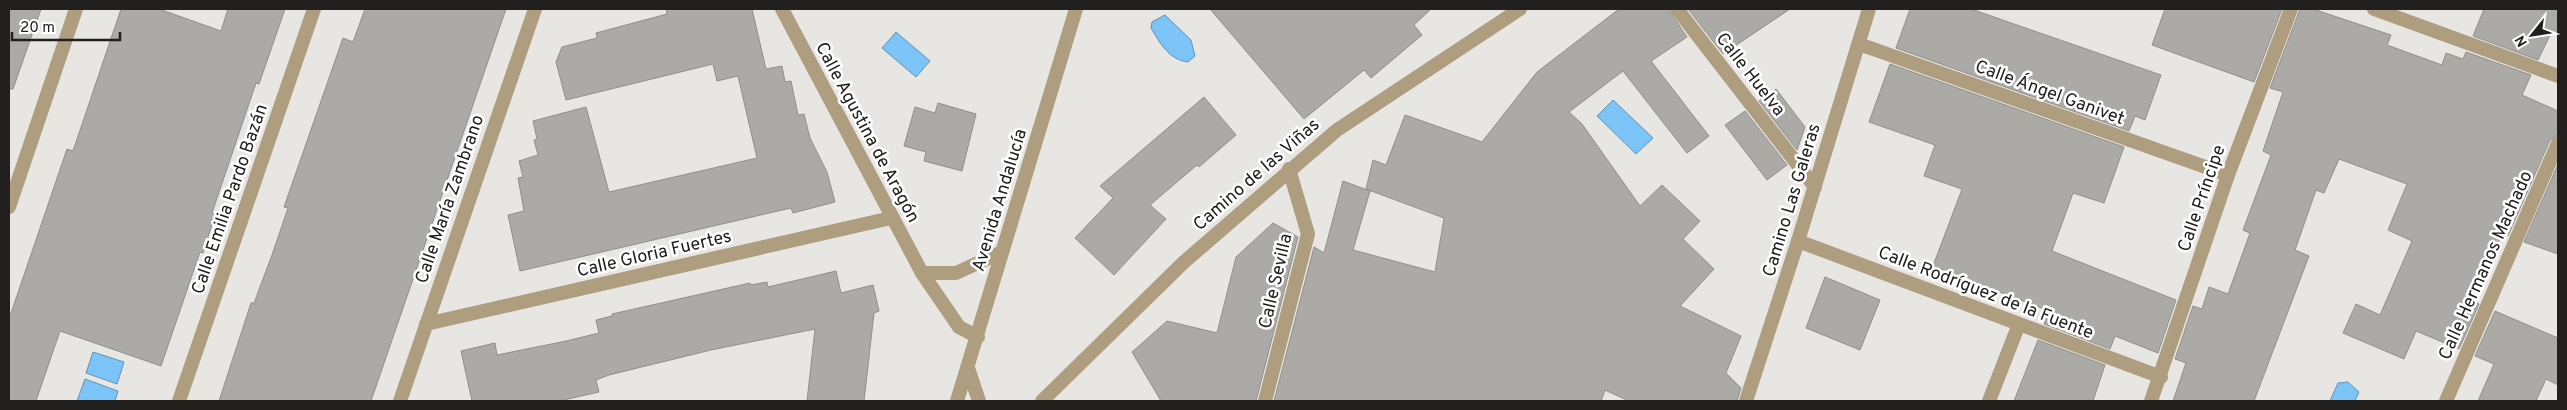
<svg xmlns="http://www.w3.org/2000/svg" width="2567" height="410" viewBox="0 0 2567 410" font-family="Overpass,sans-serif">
<rect width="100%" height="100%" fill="#e7e6e3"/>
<path fill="#7cc4f7" stroke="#6193b6" d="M 1165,15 L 1191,40 L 1195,56 L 1188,62 C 1169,60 1160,43 1151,28 L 1152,22 Z
M 896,32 L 930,61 L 916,77 L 882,48 Z
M 1613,100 L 1653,138 L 1636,154 L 1597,116 Z
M 93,352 L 124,362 L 117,384 L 86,373 Z
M 85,379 L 118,391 L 115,401 L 77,401 Z
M 2348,382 L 2359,392 L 2355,401 L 2330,401 L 2338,383 Z"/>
<path fill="#abaaa7" stroke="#918f8c" d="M 9,9 L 41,9 L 13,89 L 9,89 Z
M 121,9 L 159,9 L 221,31 L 228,9 L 285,9 L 259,84 L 256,83 L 212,213 L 215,215 L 203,253 L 200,252 L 161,366 L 60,331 L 36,401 L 9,401 L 9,319 L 67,149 L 73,151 Z
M 365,9 L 506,9 L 371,401 L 219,401 L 251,303 L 254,303 L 272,255 L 288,208 L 284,207 L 343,38 L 353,42 Z
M 666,9 L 752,9 L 766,69 L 782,66 L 785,82 L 791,81 L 798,115 L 804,114 L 810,138 L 827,172 L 835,202 L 793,213 L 791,208 L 520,271 L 508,215 L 524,211 L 518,178 L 523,177 L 519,161 L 538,155 L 534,140 L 537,139 L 533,121 L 586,107 L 609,192 L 757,158 L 738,76 L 717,81 L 713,64 L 566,100 L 556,62 L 562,47 L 597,38 L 596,33 L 667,14 Z
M 1210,9 L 1431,9 L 1414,25 L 1422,35 L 1371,78 L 1364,70 L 1304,119 Z
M 1619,9 L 1668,9 L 1687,37 L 1651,61 L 1709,136 L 1687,153 L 1623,71 L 1569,112 L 1582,124 L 1640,206 L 1662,185 L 1700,221 L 1683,239 L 1714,269 L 1680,306 L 1741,336 L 1726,373 L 1741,388 L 1737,401 L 1629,401 L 1605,390 L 1601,401 L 1274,401 L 1314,247 L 1324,253 L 1343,181 L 1370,191 L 1353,250 L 1435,272 L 1444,218 L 1366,189 L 1373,160 L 1386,165 L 1405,115 L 1482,142 L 1537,72 Z
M 1688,9 L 1790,9 L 1723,54 Z
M 1910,9 L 1971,9 L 2161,75 L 2145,120 L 2135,116 L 2129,131 L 1896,48 Z
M 2165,9 L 2282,9 L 2254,82 L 2152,45 Z
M 2300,9 L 2313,9 L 2391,35 L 2387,45 L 2442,65 L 2446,53 L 2463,59 L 2466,52 L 2531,75 L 2522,95 L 2558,111 L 2558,134 L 2550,140 L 2508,236 L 2502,234 L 2472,301 L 2479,304 L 2459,349 L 2416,331 L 2404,359 L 2343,333 L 2356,304 L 2380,315 L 2412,241 L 2388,230 L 2407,184 L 2339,159 L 2324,193 L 2316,190 L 2295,250 L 2309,256 L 2254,401 L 2173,401 L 2186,363 L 2175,359 L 2193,306 L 2202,309 L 2209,287 L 2228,294 L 2250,233 L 2243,230 L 2271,155 L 2263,151 L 2283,92 L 2270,88 Z
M 2484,9 L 2558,9 L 2558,32 L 2550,35 L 2538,60 L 2473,36 Z
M 1890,64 L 2124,147 L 2104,203 L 2073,193 L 2052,251 L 2176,300 L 2158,353 L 2115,336 L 2110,349 L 2044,324 L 2049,311 L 1933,266 L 1962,189 L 1924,176 L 1935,145 L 1869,122 Z
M 1776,89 L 1805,127 L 1797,150 L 1759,101 Z
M 1204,97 L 1236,135 L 1199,167 L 1197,165 L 1150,205 L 1166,219 L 1114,275 L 1075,238 L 1113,198 L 1100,186 Z
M 938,103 L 976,114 L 962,171 L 924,161 L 926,152 L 904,146 L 915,107 L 935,113 Z
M 1745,111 L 1787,165 L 1767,180 L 1725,125 Z
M 2558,164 L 2558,254 L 2524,242 Z
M 1273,223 L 1298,237 L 1256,401 L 1161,401 L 1132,352 L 1167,321 L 1217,333 L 1236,257 Z
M 836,271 L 841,293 L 873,285 L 879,311 L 874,313 L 864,401 L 807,401 L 815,329 L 711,350 L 609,375 L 596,380 L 599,392 L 559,401 L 472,401 L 461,351 L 495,343 L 497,355 L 566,341 L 599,333 L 596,320 L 612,316 L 612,314 L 750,283 L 751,285 L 767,282 L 768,287 Z
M 1825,277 L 1880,300 L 1860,350 L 1806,328 Z
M 2495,311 L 2558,338 L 2558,385 L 2546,379 L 2536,401 L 2478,401 L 2494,364 L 2475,356 Z
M 2038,340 L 2105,365 L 2093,401 L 2014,401 Z"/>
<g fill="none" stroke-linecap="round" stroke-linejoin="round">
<path stroke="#ae9d7f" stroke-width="14" d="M 1677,9 L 1815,187"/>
<path stroke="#ae9d7f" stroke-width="14" d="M 2374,9 L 2558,76
M 1859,44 L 2228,175
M 1798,241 L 2161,377
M 426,324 L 891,218
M 179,401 L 314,9
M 400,401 L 535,9
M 1265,401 L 1308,234 L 1289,169
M 1989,401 L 2019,324
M 2151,401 L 2228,175 L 2291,9
M 2446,401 L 2558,143"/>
<path stroke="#ae9d7f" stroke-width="14" d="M 782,9 L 922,273 L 959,327 L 978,337
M 9,207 L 76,9
M 922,273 L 956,273 L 1002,252
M 968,368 L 979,401
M 957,401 L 1076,9
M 1042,401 L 1184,262 L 1337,130 L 1520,9
M 1746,401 L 1798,241 L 1869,9"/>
</g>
<g text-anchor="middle" stroke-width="5" stroke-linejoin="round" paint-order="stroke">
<g font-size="18" fill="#21201f" stroke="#fff">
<text transform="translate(1751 74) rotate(52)" y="6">Calle Huelva</text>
<text transform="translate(2050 92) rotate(20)" y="6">Calle Ángel Ganivet</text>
<text transform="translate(868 132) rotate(62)" y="6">Calle Agustina de Aragón</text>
<text transform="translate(1256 174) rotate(-41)" y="6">Camino de las Viñas</text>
<text transform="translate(2201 198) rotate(-71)" y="6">Calle Príncipe</text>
<text transform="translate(229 199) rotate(-71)" y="6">Calle Emilia Pardo Bazán</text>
<text transform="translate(449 199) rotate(-71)" y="6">Calle María Zambrano</text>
<text transform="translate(999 200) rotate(-73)" y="6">Avenida Andalucía</text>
<text transform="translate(1791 200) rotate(-73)" y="6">Camino Las Galeras</text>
<text transform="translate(654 253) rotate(-13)" y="6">Calle Gloria Fuertes</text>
<text transform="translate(2485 265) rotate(-66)" y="6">Calle Hermanos Machado</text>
<text transform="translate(1275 281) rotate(-77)" y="6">Calle Sevilla</text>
<text transform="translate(1986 292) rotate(21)" y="6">Calle Rodríguez de la Fuente</text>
</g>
</g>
<rect width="2567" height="410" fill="none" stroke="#21201f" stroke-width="20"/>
<g transform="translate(2532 35) rotate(240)" stroke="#ffffff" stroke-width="4" paint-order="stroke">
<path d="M0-4L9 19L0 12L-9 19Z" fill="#21201f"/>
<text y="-8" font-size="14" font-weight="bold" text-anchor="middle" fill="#21201f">N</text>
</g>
<path d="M12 32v8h108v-8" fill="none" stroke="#21201f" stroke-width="2.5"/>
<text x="20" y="32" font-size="15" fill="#21201f" stroke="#ffffff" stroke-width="4" paint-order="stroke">20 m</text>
</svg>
